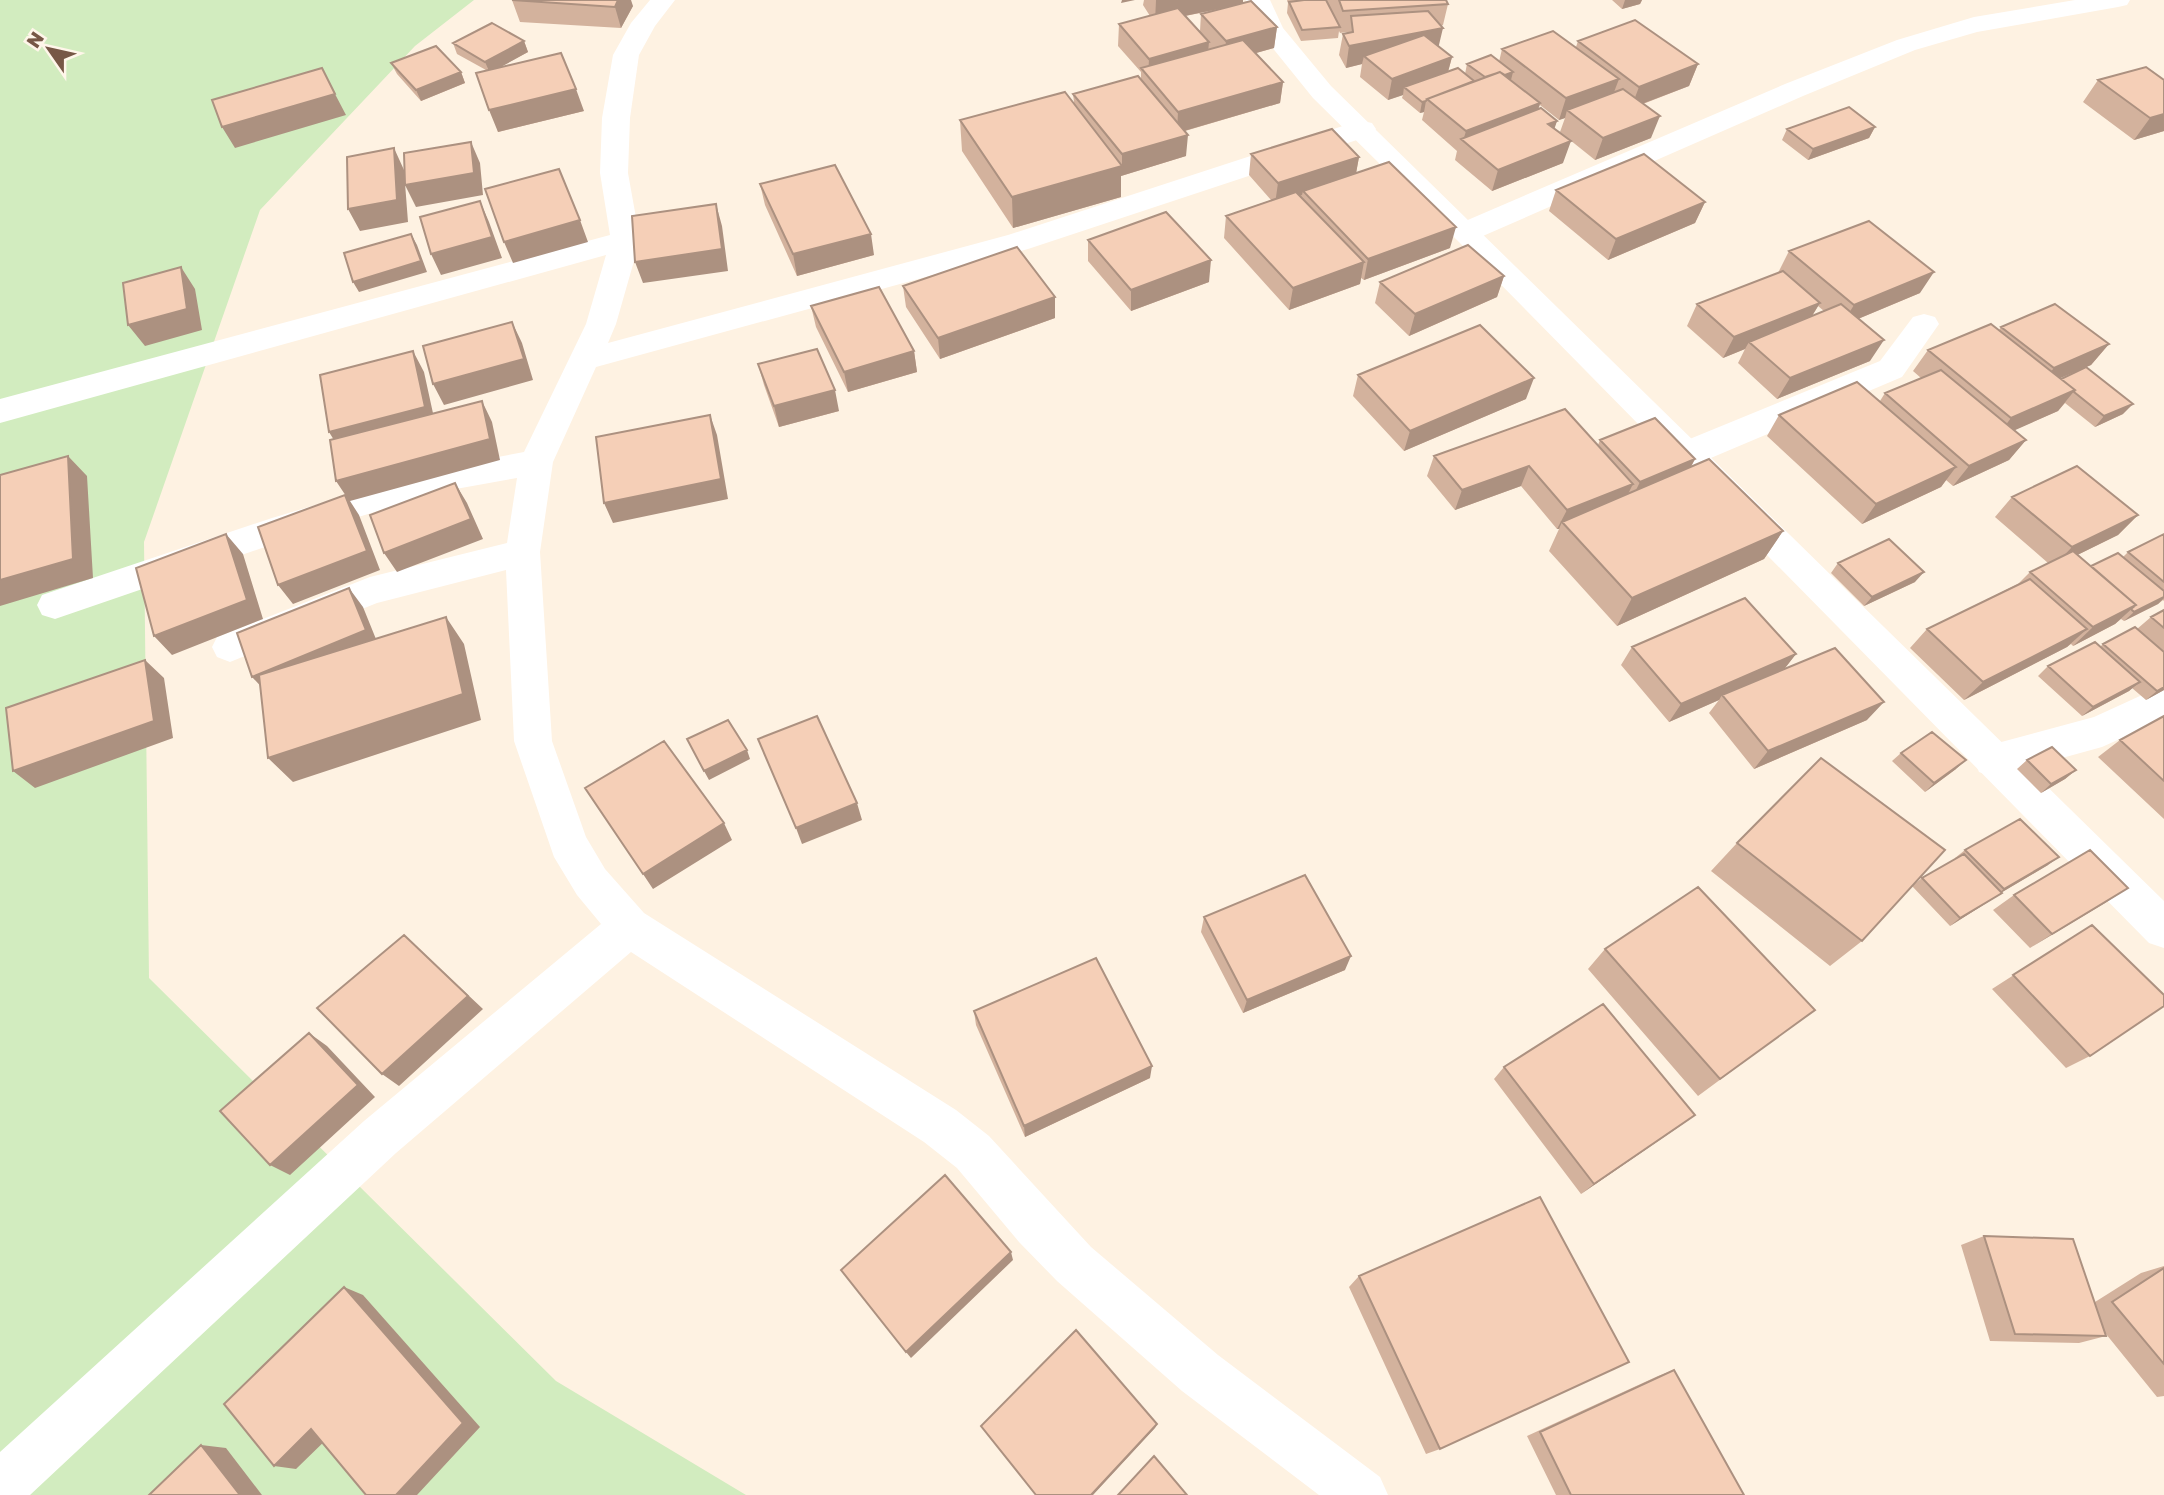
<svg xmlns="http://www.w3.org/2000/svg" width="2164" height="1495" viewBox="0 0 2164 1495" font-family="'Golos Text',sans-serif">
<rect width="100%" height="100%" fill="#fef2e2"/>
<path fill="#d2ecbf" d="M 0,0 L 474,0 L 415,46 L 260,210 L 144,542 L 149,978 L 556,1381 L 746,1495 L 0,1495 Z"/>
<g fill="none" stroke-linecap="round" stroke-linejoin="round">
<path fill="#fff" fill-rule="evenodd" d="M 650,0 L 675,0 L 655,26 L 639,55 L 630,118 L 628,173 L 640,240 L 616,324 L 608,343 L 1008,235 L 1352,123 L 1362,121 L 1372,123 L 1376,129 L 1372,135 L 1028,249 L 596,367 L 553,462 L 540,552 L 552,741 L 586,837 L 605,869 L 644,913 L 956,1110 L 989,1136 L 1091,1247 L 1218,1355 L 1380,1477 L 1388,1495 L 1319,1495 L 1182,1391 L 1057,1281 L 1019,1242 L 957,1168 L 924,1142 L 631,952 L 396,1153 L 30,1495 L 0,1495 L 0,1452 L 364,1121 L 601,924 L 577,895 L 554,857 L 514,741 L 506,570 L 377,603 L 230,662 L 217,657 L 212,647 L 217,637 L 370,577 L 507,543 L 517,478 L 439,492 L 294,537 L 55,619 L 42,615 L 37,605 L 42,595 L 272,518 L 439,468 L 524,452 L 586,324 L 606,255 L 0,423 L 0,399 L 610,235 L 600,173 L 602,118 L 613,55 L 631,23 Z
M 2075,0 L 2130,0 L 2127,5 L 2118,7 L 1977,32 L 1915,50 L 1803,96 L 1476,239 L 1466,241 L 1456,239 L 1451,232 L 1456,225 L 1785,84 L 1897,40 L 1974,17 Z
M 1924,314 L 1935,317 L 1939,324 L 1902,377 L 1699,463 L 1687,466 L 1675,463 L 1670,454 L 1675,445 L 1880,361 L 1913,317 Z
M 2164,685 L 2164,719 L 2102,747 L 1993,777 L 1979,772 L 1974,760 L 1979,748 L 2094,717 Z"/>
<path fill="#fff" fill-rule="evenodd" d="M 1246,0 L 1270,0 L 1283,28 L 1331,86 L 2164,901 L 2164,948 L 2149,943 L 1456,239 L 1313,98 L 1258,30 Z"/>
</g>
<path fill="#d3b29d" fill-rule="evenodd" d="M 512,0 L 633,6 L 621,28 L 520,22 Z
M 1144,0 L 1243,0 L 1243,3 L 1277,27 L 1274,48 L 1256,53 L 1283,82 L 1280,103 L 1185,131 L 1186,156 L 1121,176 L 1121,197 L 1013,228 L 962,151 L 960,120 L 1074,102 L 1073,94 L 1141,79 L 1141,72 L 1118,46 L 1119,24 L 1150,16 L 1143,5 ZM 1225,8 L 1201,14 L 1200,31 L 1185,16 Z
M 1287,0 L 1446,0 L 1448,4 L 1443,25 L 1441,26 L 1438,47 L 1452,57 L 1448,72 L 1465,74 L 1467,64 L 1499,62 L 1502,49 L 1576,47 L 1578,41 L 1698,64 L 1689,86 L 1643,104 L 1651,138 L 1595,160 L 1560,132 L 1565,118 L 1559,120 L 1540,105 L 1538,109 L 1557,121 L 1554,128 L 1563,163 L 1492,191 L 1455,160 L 1457,151 L 1422,120 L 1424,112 L 1420,113 L 1402,98 L 1403,95 L 1388,100 L 1360,77 L 1362,64 L 1346,68 L 1339,55 L 1343,34 L 1348,32 L 1340,33 L 1339,31 L 1338,38 L 1301,41 L 1287,13 L 1288,3 Z
M 1612,0 L 1642,0 L 1640,4 L 1622,9 Z
M 524,41 L 528,52 L 500,67 L 584,111 L 498,132 L 486,70 L 457,54 L 453,43 Z
M 391,63 L 461,72 L 465,83 L 421,101 L 397,74 Z
M 2098,80 L 2164,80 L 2164,131 L 2134,140 L 2083,102 Z
M 1875,127 L 1869,138 L 1808,160 L 1782,140 L 1787,129 Z
M 1251,154 L 1359,157 L 1356,173 L 1450,248 L 1364,280 L 1361,278 L 1360,284 L 1289,310 L 1224,238 L 1226,216 L 1271,200 L 1249,175 Z
M 760,184 L 874,255 L 797,276 L 765,205 Z
M 1556,190 L 1705,202 L 1695,223 L 1608,260 L 1549,211 Z
M 1088,240 L 1209,282 L 1131,311 L 1088,261 Z
M 1789,251 L 1920,293 L 1858,319 L 1870,361 L 1777,399 L 1738,363 L 1745,349 L 1723,358 L 1687,326 L 1697,304 L 1778,273 ZM 1818,306 L 1824,311 L 1812,316 Z
M 1504,276 L 1497,297 L 1409,336 L 1375,303 L 1380,282 Z
M 903,286 L 1055,318 L 940,359 L 906,307 Z
M 811,306 L 914,351 L 917,372 L 848,392 L 816,327 Z
M 2001,327 L 2109,344 L 2091,365 L 2060,378 L 2123,414 L 2095,427 L 2065,403 L 2058,411 L 2014,430 L 2026,440 L 2009,460 L 1953,486 L 1946,480 L 1941,487 L 1862,524 L 1767,436 L 1779,415 L 1880,401 L 1885,393 L 1921,378 L 1913,371 L 1928,350 L 1999,330 Z
M 758,364 L 839,411 L 779,427 L 764,385 Z
M 1358,375 L 1526,399 L 1404,451 L 1353,396 Z
M 1600,440 L 1695,459 L 1691,467 L 1783,531 L 1764,559 L 1617,626 L 1549,551 L 1559,529 L 1557,529 L 1521,486 L 1455,510 L 1427,476 L 1434,456 L 1598,445 Z
M 2012,497 L 2138,515 L 2118,535 L 2077,555 L 2091,566 L 2123,557 L 2128,552 L 2164,534 L 2164,601 L 2163,600 L 2158,604 L 2124,621 L 2121,619 L 2115,624 L 2073,646 L 2071,644 L 2067,647 L 1964,700 L 1910,648 L 1927,629 L 2018,584 L 2030,572 L 2048,563 L 1995,517 Z
M 1838,563 L 1915,582 L 1864,606 L 1831,573 Z
M 2164,610 L 2164,690 L 2146,700 L 2132,688 L 2129,691 L 2082,716 L 2038,676 L 2048,666 L 2100,647 L 2103,644 L 2137,629 L 2151,617 Z
M 1632,647 L 1796,654 L 1784,669 L 1867,720 L 1754,769 L 1709,713 L 1719,700 L 1669,722 L 1621,665 Z
M 2164,716 L 2164,819 L 2098,757 L 2120,740 Z
M 1901,753 L 1956,769 L 1925,792 L 1892,761 Z
M 2027,760 L 2076,770 L 2065,779 L 2041,793 L 2017,769 Z
M 1737,843 L 1913,885 L 1922,878 L 1956,859 L 1955,858 L 1965,850 L 2048,865 L 2002,892 L 1991,900 L 1950,926 L 1912,886 L 1862,941 L 1830,966 L 1711,871 Z
M 2128,888 L 2030,948 L 1993,910 L 2014,895 Z
M 1204,917 L 1345,970 L 1243,1013 L 1201,932 Z
M 2092,925 L 2090,1056 L 2066,1068 L 1992,989 Z
M 1605,949 L 1790,1028 L 1698,1096 L 1588,969 Z
M 974,1011 L 1150,1078 L 1025,1137 L 976,1025 Z
M 1504,1067 L 1695,1115 L 1581,1194 L 1494,1079 Z
M 1984,1236 L 2095,1302 L 2141,1273 L 2164,1266 L 2164,1396 L 2157,1397 L 2106,1334 L 2106,1336 L 2079,1343 L 1990,1341 L 1961,1245 Z
M 1359,1276 L 1440,1449 L 1426,1454 L 1349,1287 Z
M 1674,1370 L 1744,1495 L 1556,1495 L 1527,1436 L 1658,1376 Z"/>
<path fill="#ac9180" d="M 618,0 L 631,0 L 633,6 L 621,28 L 615,7 Z
M 1122,0 L 1135,0 L 1121,3 Z
M 1156,0 L 1243,0 L 1243,4 L 1155,22 Z
M 1625,0 L 1642,0 L 1640,4 L 1622,9 Z
M 1277,27 L 1274,48 L 1224,62 L 1226,41 Z
M 1443,28 L 1438,49 L 1364,56 L 1362,64 L 1346,68 L 1349,46 Z
M 524,41 L 528,52 L 490,73 L 485,62 Z
M 1209,42 L 1207,63 L 1148,77 L 1149,59 Z
M 1452,57 L 1446,79 L 1404,87 L 1403,95 L 1388,100 L 1392,79 Z
M 1698,64 L 1689,86 L 1631,108 L 1639,87 Z
M 461,72 L 465,83 L 421,101 L 416,90 Z
M 1513,72 L 1510,84 L 1490,81 Z
M 1619,79 L 1611,100 L 1567,110 L 1565,118 L 1559,120 L 1566,98 Z
M 1283,82 L 1280,103 L 1177,133 L 1178,112 Z
M 576,89 L 584,111 L 498,132 L 489,110 Z
M 335,94 L 346,115 L 235,148 L 222,127 Z
M 1426,101 L 1424,112 L 1420,113 L 1422,102 Z
M 1540,103 L 1534,124 L 1463,141 L 1466,131 Z
M 2164,114 L 2164,131 L 2134,140 L 2150,118 Z
M 1660,116 L 1651,138 L 1595,160 L 1603,138 Z
M 1557,121 L 1550,142 L 1548,124 Z
M 1875,127 L 1869,138 L 1808,160 L 1813,149 Z
M 1188,135 L 1186,156 L 1121,176 L 1121,197 L 1013,228 L 1012,197 L 1122,166 L 1122,154 Z
M 1571,141 L 1563,163 L 1492,191 L 1498,170 Z
M 471,142 L 480,163 L 483,195 L 416,207 L 405,185 Z
M 394,148 L 404,170 L 408,222 L 360,231 L 348,209 Z
M 1359,157 L 1355,179 L 1303,191 L 1302,195 L 1275,204 L 1278,183 Z
M 480,201 L 489,222 L 502,258 L 441,275 L 431,254 Z
M 1705,202 L 1695,223 L 1608,260 L 1616,239 Z
M 716,204 L 722,226 L 728,271 L 643,283 L 635,262 Z
M 580,220 L 588,242 L 513,263 L 504,242 Z
M 1456,227 L 1450,248 L 1364,280 L 1368,259 Z
M 411,234 L 417,245 L 427,272 L 359,292 L 353,282 Z
M 871,234 L 874,255 L 797,276 L 793,254 Z
M 1211,260 L 1209,282 L 1131,311 L 1131,290 Z
M 1364,262 L 1360,284 L 1289,310 L 1293,288 Z
M 181,267 L 195,289 L 202,330 L 145,346 L 128,325 Z
M 1934,272 L 1920,293 L 1841,326 L 1854,305 Z
M 1504,276 L 1497,297 L 1409,336 L 1415,314 Z
M 1055,297 L 1055,318 L 940,359 L 938,338 Z
M 1820,303 L 1807,324 L 1749,342 L 1745,349 L 1723,358 L 1734,337 Z
M 512,322 L 522,343 L 533,380 L 444,405 L 433,384 Z
M 1884,340 L 1870,361 L 1777,399 L 1790,378 Z
M 2109,344 L 2091,365 L 2037,388 L 2054,368 Z
M 413,351 L 424,372 L 436,427 L 342,453 L 329,432 Z
M 914,351 L 917,372 L 848,392 L 844,372 Z
M 1534,378 L 1526,399 L 1404,451 L 1410,431 Z
M 835,390 L 839,411 L 779,427 L 774,406 Z
M 2075,390 L 2058,411 L 1995,439 L 2011,418 Z
M 482,401 L 492,422 L 500,460 L 350,501 L 359,515 L 380,570 L 293,604 L 278,585 L 346,496 L 336,481 Z
M 2133,404 L 2123,414 L 2095,427 L 2104,416 Z
M 710,415 L 717,435 L 728,499 L 613,523 L 604,503 Z
M 2026,440 L 2009,460 L 1953,486 L 1969,466 Z
M 68,456 L 87,476 L 93,578 L 0,606 L 0,580 Z
M 1695,459 L 1684,479 L 1630,502 L 1640,482 Z
M 1529,466 L 1521,486 L 1455,510 L 1462,490 Z
M 1956,467 L 1941,487 L 1862,524 L 1876,504 Z
M 455,483 L 467,503 L 483,539 L 397,572 L 384,553 Z
M 1633,484 L 1623,504 L 1562,522 L 1559,529 L 1557,529 L 1567,510 Z
M 2138,515 L 2118,535 L 2053,567 L 2072,547 Z
M 1783,531 L 1764,559 L 1617,626 L 1632,598 Z
M 226,534 L 243,554 L 263,619 L 172,655 L 154,636 Z
M 1924,572 L 1915,582 L 1864,606 L 1872,597 Z
M 349,588 L 363,607 L 380,649 L 269,695 L 252,677 Z
M 2164,597 L 2164,598 L 2158,604 L 2124,621 L 2134,612 Z
M 2136,605 L 2115,624 L 2073,646 L 2093,627 Z
M 446,617 L 464,644 L 481,720 L 293,782 L 268,758 Z
M 2087,629 L 2067,647 L 1964,700 L 1983,682 Z
M 1796,654 L 1782,672 L 1722,695 L 1719,700 L 1669,722 L 1681,704 Z
M 145,660 L 164,678 L 173,738 L 35,788 L 13,771 Z
M 2140,682 L 2129,691 L 2082,716 L 2093,707 Z
M 2164,687 L 2164,690 L 2146,700 L 2157,691 Z
M 1884,702 L 1867,720 L 1754,769 L 1768,751 Z
M 747,750 L 750,759 L 709,780 L 704,771 Z
M 1966,760 L 1956,769 L 1925,792 L 1934,783 Z
M 2076,770 L 2065,779 L 2041,793 L 2051,784 Z
M 857,803 L 862,820 L 802,844 L 796,828 Z
M 724,823 L 732,840 L 653,889 L 643,874 Z
M 2059,857 L 2048,865 L 1994,897 L 2004,889 Z
M 2128,888 L 2105,903 L 2030,948 L 2052,934 Z
M 2002,893 L 1991,900 L 1950,926 L 1960,918 Z
M 404,935 L 483,1009 L 399,1086 L 382,1074 Z
M 1351,956 L 1345,970 L 1243,1013 L 1247,1000 Z
M 309,1033 L 327,1046 L 375,1097 L 290,1175 L 270,1165 Z
M 1152,1066 L 1150,1078 L 1025,1137 L 1024,1126 Z
M 1695,1115 L 1680,1126 L 1581,1194 L 1594,1184 Z
M 1011,1252 L 1013,1260 L 911,1358 L 906,1352 Z
M 344,1287 L 363,1295 L 480,1427 L 417,1495 L 396,1495 Z
M 1157,1424 L 1155,1428 L 1093,1495 L 1091,1495 Z
M 311,1429 L 333,1433 L 296,1469 L 274,1466 Z
M 201,1445 L 226,1448 L 262,1495 L 240,1495 Z"/>
<path fill="#f5cfb7" stroke="#ac9180" stroke-width="2" d="M 512,0 L 618,0 L 615,7 Z
M 1304,0 L 1326,0 L 1340,27 L 1302,30 L 1289,2 Z
M 1339,0 L 1446,0 L 1448,4 L 1343,11 Z
M 1251,1 L 1277,27 L 1226,41 L 1201,14 Z
M 1178,8 L 1209,42 L 1149,59 L 1119,24 Z
M 1428,11 L 1443,28 L 1349,46 L 1343,34 L 1353,32 L 1351,16 Z
M 1635,20 L 1698,64 L 1639,87 L 1578,41 Z
M 492,23 L 524,41 L 485,62 L 453,43 Z
M 1553,31 L 1619,79 L 1566,98 L 1502,49 Z
M 1424,35 L 1452,57 L 1392,79 L 1364,56 Z
M 1243,40 L 1283,82 L 1178,112 L 1141,68 Z
M 436,46 L 461,72 L 416,90 L 391,63 Z
M 561,53 L 576,89 L 489,110 L 476,73 Z
M 1491,55 L 1513,72 L 1505,75 L 1500,72 L 1485,77 L 1467,64 Z
M 2146,67 L 2164,80 L 2164,114 L 2150,118 L 2098,80 Z
M 322,68 L 335,94 L 222,127 L 212,100 Z
M 1458,68 L 1474,81 L 1427,99 L 1426,101 L 1422,102 L 1404,87 Z
M 1500,72 L 1540,103 L 1466,131 L 1427,99 Z
M 1138,76 L 1188,135 L 1122,154 L 1073,94 Z
M 1623,89 L 1660,116 L 1603,138 L 1567,110 Z
M 1065,92 L 1122,166 L 1012,197 L 960,120 Z
M 1849,107 L 1875,127 L 1813,149 L 1787,129 Z
M 1541,108 L 1557,121 L 1548,124 L 1571,141 L 1498,170 L 1461,139 Z
M 1332,129 L 1359,157 L 1278,183 L 1251,154 Z
M 471,142 L 474,173 L 405,185 L 404,153 Z
M 394,148 L 397,200 L 348,209 L 347,157 Z
M 1644,154 L 1705,202 L 1616,239 L 1556,190 Z
M 1389,162 L 1456,227 L 1368,259 L 1303,191 Z
M 835,165 L 871,234 L 793,254 L 760,184 Z
M 559,169 L 580,220 L 504,242 L 485,189 Z
M 1296,192 L 1364,262 L 1293,288 L 1226,216 Z
M 480,201 L 492,237 L 431,254 L 420,217 Z
M 716,204 L 722,249 L 635,262 L 632,216 Z
M 1166,212 L 1211,260 L 1131,290 L 1088,240 Z
M 1869,221 L 1934,272 L 1854,305 L 1789,251 Z
M 411,234 L 421,261 L 353,282 L 344,253 Z
M 1468,245 L 1504,276 L 1415,314 L 1380,282 Z
M 1017,247 L 1055,297 L 938,338 L 903,286 Z
M 181,267 L 187,309 L 128,325 L 123,283 Z
M 1783,271 L 1820,303 L 1734,337 L 1697,304 Z
M 879,287 L 914,351 L 844,372 L 811,306 Z
M 1841,304 L 1884,340 L 1790,378 L 1749,342 Z
M 2055,304 L 2109,344 L 2054,368 L 2001,327 Z
M 512,322 L 524,359 L 433,384 L 423,346 Z
M 1991,324 L 2075,390 L 2011,418 L 1928,350 Z
M 1480,325 L 1534,378 L 1410,431 L 1358,375 Z
M 817,349 L 835,390 L 774,406 L 758,364 Z
M 413,351 L 425,407 L 329,432 L 320,375 Z
M 2086,367 L 2133,404 L 2104,416 L 2074,392 L 2075,390 L 2061,379 Z
M 1941,370 L 2026,440 L 1969,466 L 1885,393 Z
M 1857,382 L 1956,467 L 1876,504 L 1779,415 Z
M 482,401 L 490,439 L 336,481 L 330,440 Z
M 1565,409 L 1633,484 L 1567,510 L 1529,466 L 1462,490 L 1434,456 Z
M 710,415 L 721,479 L 604,503 L 596,437 Z
M 1655,418 L 1695,459 L 1640,482 L 1600,440 Z
M 68,456 L 73,559 L 0,580 L 0,475 Z
M 1709,459 L 1783,531 L 1632,598 L 1562,522 Z
M 2077,466 L 2138,515 L 2072,547 L 2012,497 Z
M 455,483 L 471,519 L 384,553 L 370,515 Z
M 345,495 L 367,551 L 278,585 L 258,527 Z
M 226,534 L 247,600 L 154,636 L 136,568 Z
M 2164,534 L 2164,582 L 2128,552 Z
M 1889,539 L 1924,572 L 1872,597 L 1838,563 Z
M 2073,551 L 2136,605 L 2093,627 L 2030,572 Z
M 2118,553 L 2164,591 L 2164,597 L 2134,612 L 2131,609 L 2136,605 L 2091,566 Z
M 2030,579 L 2087,629 L 1983,682 L 1927,629 Z
M 349,588 L 366,630 L 252,677 L 237,633 Z
M 1745,598 L 1796,654 L 1681,704 L 1632,647 Z
M 2164,610 L 2164,628 L 2151,617 Z
M 446,617 L 463,694 L 268,758 L 259,675 Z
M 2135,627 L 2164,652 L 2164,687 L 2157,691 L 2103,644 Z
M 2095,642 L 2140,682 L 2093,707 L 2048,666 Z
M 1835,648 L 1884,702 L 1768,751 L 1722,695 Z
M 145,660 L 154,721 L 13,771 L 6,708 Z
M 817,716 L 857,803 L 796,828 L 758,739 Z
M 2164,716 L 2164,781 L 2120,740 Z
M 728,720 L 747,750 L 704,771 L 687,739 Z
M 1932,732 L 1966,760 L 1934,783 L 1901,753 Z
M 664,741 L 724,823 L 643,874 L 585,788 Z
M 2052,747 L 2076,770 L 2051,784 L 2027,760 Z
M 1821,758 L 1945,850 L 1862,941 L 1737,843 Z
M 2020,819 L 2059,857 L 2004,889 L 1965,850 Z
M 2090,850 L 2128,888 L 2052,934 L 2014,895 Z
M 1964,854 L 2002,893 L 1960,918 L 1922,878 Z
M 1305,875 L 1351,956 L 1247,1000 L 1204,917 Z
M 1698,887 L 1815,1010 L 1720,1079 L 1605,949 Z
M 2092,925 L 2164,995 L 2164,1006 L 2090,1056 L 2013,975 Z
M 404,935 L 468,996 L 382,1074 L 317,1008 Z
M 1096,958 L 1152,1066 L 1024,1126 L 974,1011 Z
M 1603,1004 L 1695,1115 L 1594,1184 L 1504,1067 Z
M 309,1033 L 358,1085 L 270,1165 L 220,1111 Z
M 945,1175 L 1011,1252 L 906,1352 L 841,1270 Z
M 1540,1197 L 1629,1362 L 1440,1449 L 1359,1276 Z
M 1984,1236 L 2073,1239 L 2106,1336 L 2015,1334 Z
M 2164,1268 L 2164,1364 L 2112,1302 Z
M 344,1287 L 463,1423 L 396,1495 L 366,1495 L 311,1429 L 274,1466 L 224,1404 Z
M 1076,1330 L 1157,1424 L 1091,1495 L 1036,1495 L 981,1426 Z
M 1674,1370 L 1744,1495 L 1571,1495 L 1540,1432 Z
M 201,1445 L 240,1495 L 149,1495 Z
M 1154,1456 L 1187,1495 L 1118,1495 Z"/>
<g transform="translate(49 49) rotate(304)" stroke="#fff6ea" stroke-width="5" paint-order="stroke">
<path d="M0-5L12 26L0 18L-12 26Z" fill="#775746"/>
<text y="-10" font-size="19" font-weight="bold" text-anchor="middle" fill="#775746">N</text>
</g>
</svg>
